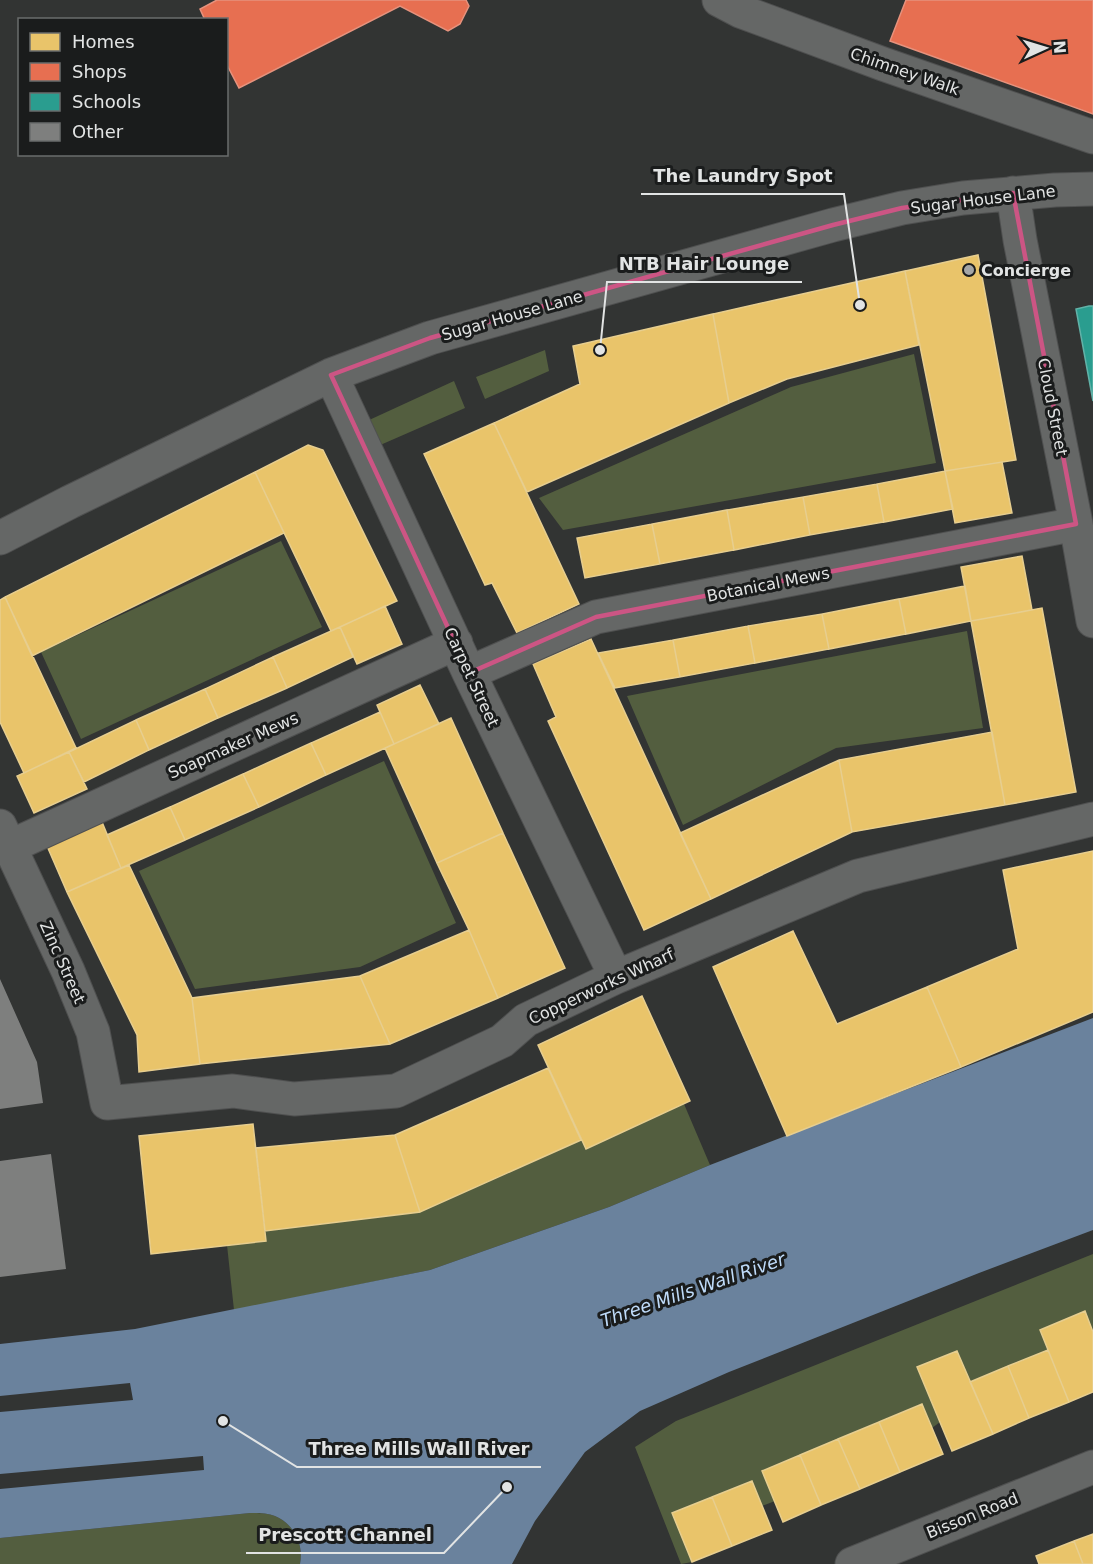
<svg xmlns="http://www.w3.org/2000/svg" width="1093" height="1564" viewBox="0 0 1093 1564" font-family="'DejaVu Sans',sans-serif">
<rect width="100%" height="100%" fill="#323433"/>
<path fill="#535e3f" d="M 545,350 L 549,371 L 485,399 L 476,377 Z
M 914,354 L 936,463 L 563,530 L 539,498 L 791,387 Z
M 454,381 L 465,408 L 378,446 L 367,421 Z
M 281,541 L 322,627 L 81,739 L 41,652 Z
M 967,631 L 983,728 L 836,748 L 683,825 L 627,696 Z
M 384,761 L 456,923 L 360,967 L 195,989 L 139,871 Z
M 684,1104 L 710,1165 L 609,1207 L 430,1270 L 234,1310 L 227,1245 L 266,1241 L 265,1231 L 420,1212 L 581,1140 L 586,1149 Z
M 1093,1254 L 1093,1332 L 1084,1312 L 1040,1330 L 1048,1350 L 970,1382 L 957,1351 L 917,1367 L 940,1422 L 932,1428 L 921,1404 L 762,1471 L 775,1501 L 762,1506 L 752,1481 L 673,1514 L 692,1562 L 681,1564 L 635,1447 L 676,1421 Z
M 250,1513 C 257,1513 268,1513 275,1516 C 294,1524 304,1544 300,1564 L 0,1564 L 0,1538 Z"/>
<path fill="#6a829d" d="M 1093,1018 L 1093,1230 L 979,1273 L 729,1372 L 640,1411 L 585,1452 L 535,1521 L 512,1564 L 300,1564 C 304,1544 294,1524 275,1516 C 268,1513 257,1513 250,1513 L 0,1538 L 0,1344 L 135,1329 L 430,1270 L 609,1207 L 710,1165 Z"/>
<path fill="#323433" d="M 130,1383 L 133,1400 L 0,1412 L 0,1396 Z
M 203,1456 L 204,1470 L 0,1489 L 0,1474 Z"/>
<path fill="#e9c46a" stroke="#e7ce8f" stroke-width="1.5" d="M 978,255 L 1016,460 L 945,471 L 905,271 Z
M 905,271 L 919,345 L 787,379 L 729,403 L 713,314 Z
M 713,314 L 729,403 L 527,492 L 494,423 L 580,384 L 573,346 Z
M 494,423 L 579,604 L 517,633 L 492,583 L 485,585 L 424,454 Z
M 308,445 L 323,450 L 397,601 L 331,631 L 255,472 Z
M 1002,462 L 1012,513 L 955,523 L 945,471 Z
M 945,471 L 953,509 L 884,522 L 877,484 Z
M 255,472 L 284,533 L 32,656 L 5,597 Z
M 877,484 L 884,522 L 810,535 L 803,497 Z
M 803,497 L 810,535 L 734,550 L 727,510 Z
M 727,510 L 734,550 L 660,564 L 652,524 Z
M 652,524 L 660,564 L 585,578 L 577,538 Z
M 1022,556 L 1032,610 L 971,621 L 961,567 Z
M 965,586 L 971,621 L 906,634 L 899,599 Z
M 5,597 L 76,748 L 24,773 L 0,722 L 0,600 Z
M 899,599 L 906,634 L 829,649 L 822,614 Z
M 385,606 L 402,644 L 357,664 L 340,627 Z
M 1042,608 L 1076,792 L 1005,805 L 971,621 Z
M 822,614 L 829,649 L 755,663 L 748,626 Z
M 748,626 L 755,663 L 680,677 L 673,640 Z
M 340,627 L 353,657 L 287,688 L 273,657 Z
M 591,639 L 711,899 L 644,930 L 548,721 L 556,717 L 533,664 Z
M 673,640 L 680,677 L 615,688 L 598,653 Z
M 273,657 L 287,688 L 218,718 L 205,689 Z
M 420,685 L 439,724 L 394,744 L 377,705 Z
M 205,689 L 218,718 L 149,750 L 136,720 Z
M 380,712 L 394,744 L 326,775 L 311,743 Z
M 451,718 L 503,833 L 437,863 L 385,748 Z
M 136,720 L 149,750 L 84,782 L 69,752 Z
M 992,732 L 1005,805 L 852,832 L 839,760 Z
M 311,743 L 326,775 L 259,807 L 243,774 Z
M 69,752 L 87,789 L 34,813 L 17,776 Z
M 839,760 L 852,832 L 711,899 L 680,833 Z
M 243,774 L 259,807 L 185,840 L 170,807 Z
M 170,807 L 185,840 L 121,868 L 107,835 Z
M 102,822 L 121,868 L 67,892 L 47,846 Z
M 503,833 L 565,968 L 498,998 L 469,930 L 437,863 Z
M 1093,851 L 1093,1012 L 961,1067 L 927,987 L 1018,949 L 1003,870 Z
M 129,865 L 192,998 L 200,1064 L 139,1072 L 137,1035 L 67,892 Z
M 469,930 L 498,998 L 390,1044 L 360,976 Z
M 793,931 L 837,1024 L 927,987 L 961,1067 L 787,1136 L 713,967 Z
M 360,976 L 390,1044 L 200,1064 L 192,998 Z
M 642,996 L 690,1101 L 586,1149 L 538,1045 Z
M 548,1068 L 581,1140 L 420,1212 L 395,1135 Z
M 253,1124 L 266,1241 L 151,1254 L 139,1136 Z
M 395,1135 L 420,1212 L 265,1231 L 256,1148 Z
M 1085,1311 L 1093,1332 L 1093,1392 L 1069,1402 L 1040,1330 Z
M 1048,1350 L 1069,1402 L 1029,1418 L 1008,1366 Z
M 957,1351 L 993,1434 L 952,1451 L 917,1367 Z
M 1008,1366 L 1029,1418 L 993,1434 L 970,1382 Z
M 922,1404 L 943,1454 L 900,1472 L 879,1422 Z
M 879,1422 L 900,1472 L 860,1489 L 838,1439 Z
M 838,1439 L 860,1489 L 821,1505 L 800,1455 Z
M 800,1455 L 821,1505 L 783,1522 L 762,1471 Z
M 752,1481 L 772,1530 L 732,1546 L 712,1497 Z
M 712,1497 L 732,1546 L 692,1562 L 672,1513 Z
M 1093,1534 L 1093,1564 L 1083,1564 L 1074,1541 Z
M 1074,1541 L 1083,1564 L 1039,1564 L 1036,1556 Z"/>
<path fill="#e76f51" stroke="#e6927d" stroke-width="1.5" d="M 217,0 L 466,0 L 469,6 L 460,24 L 448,31 L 400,6 L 239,88 L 226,63 L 226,20 L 205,20 L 200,9 Z
M 906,0 L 1093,0 L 1093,114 L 890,41 Z"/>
<path fill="#2a9d8f" stroke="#61b2a8" stroke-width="1.5" d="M 1089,306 L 1093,306 L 1093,401 L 1076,309 Z"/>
<path fill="#7e7f7e" d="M 0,979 L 37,1062 L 43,1103 L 0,1109 Z
M 51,1154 L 66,1269 L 0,1277 L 0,1161 Z"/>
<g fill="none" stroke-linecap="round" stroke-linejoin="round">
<defs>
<path id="street" d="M 719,0 L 740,11 L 883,64 L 1093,137
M 1013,193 L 1020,240 L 1076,524 L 1093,621
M 331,375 L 469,673 L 616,977
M 0,538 L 70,502 L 331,375 L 430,338 L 833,225 L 902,208 L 963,198 L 1055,190 L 1093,189
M 469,673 L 596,617 L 1076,524
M 0,826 L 68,971 L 93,1032 L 107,1103 L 233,1091 L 294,1099 L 396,1091 L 502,1041 L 526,1020 L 616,977 L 858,876 L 1093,819
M 9,847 L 456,643
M 852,1564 L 1093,1467"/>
</defs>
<use href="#street" stroke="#4f5050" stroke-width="35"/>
<use href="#street" stroke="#656766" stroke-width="33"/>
</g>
<path fill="none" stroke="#cc5584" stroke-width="4.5" stroke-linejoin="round" d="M 1013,193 L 1076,524 L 596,617 L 469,673 L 331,375 L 430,338 L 833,225 L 902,208 Z"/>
<circle fill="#a4a6a6" stroke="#1a1c1c" stroke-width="2" cx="969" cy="270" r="6"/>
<g text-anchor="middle" stroke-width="6" stroke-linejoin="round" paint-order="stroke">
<g font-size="16" fill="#e2e4e4" stroke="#1a1c1c">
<text transform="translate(905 71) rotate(19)" y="6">Chimney Walk</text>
<text transform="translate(983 199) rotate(-7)" y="6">Sugar House Lane</text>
<text transform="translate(512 315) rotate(-16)" y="6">Sugar House Lane</text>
<text transform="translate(1053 407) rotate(79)" y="6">Cloud Street</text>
<text transform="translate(768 584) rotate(-11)" y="6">Botanical Mews</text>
<text transform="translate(472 677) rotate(65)" y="6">Carpet Street</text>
<text transform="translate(233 745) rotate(-24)" y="6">Soapmaker Mews</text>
<text transform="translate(63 962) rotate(66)" y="6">Zinc Street</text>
<text transform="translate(601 986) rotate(-25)" y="6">Copperworks Wharf</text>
<text transform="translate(972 1515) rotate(-22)" y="6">Bisson Road</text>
</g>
<g font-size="16" font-weight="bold" fill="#e2e4e4" stroke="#1a1c1c" text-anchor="start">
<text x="981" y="276">Concierge</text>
</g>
<g font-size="18" font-style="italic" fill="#bfdbf9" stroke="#1a1c1c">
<text transform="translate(693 1290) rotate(-19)" y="6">Three Mills Wall River</text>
</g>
</g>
<path fill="none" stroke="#e2e4e4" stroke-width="2" d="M860 305L844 194H641M600 350L607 282H802M223 1421L297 1467H541M507 1487L444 1553H246"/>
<g fill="#e2e4e4" stroke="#1a1c1c" stroke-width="2">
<circle cx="860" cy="305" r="6"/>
<circle cx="600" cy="350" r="6"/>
<circle cx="223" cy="1421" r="6"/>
<circle cx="507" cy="1487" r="6"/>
</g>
<g font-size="18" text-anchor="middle" font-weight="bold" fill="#e2e4e4" stroke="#1a1c1c" stroke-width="6" stroke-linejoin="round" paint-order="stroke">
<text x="743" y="182">The Laundry Spot</text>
<text x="704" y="270">NTB Hair Lounge</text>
<text x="419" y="1455">Three Mills Wall River</text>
<text x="345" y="1541">Prescott Channel</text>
</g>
<rect x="18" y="18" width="210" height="138" fill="#1a1c1c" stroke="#6a6c6c" stroke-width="1.5"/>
<rect x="30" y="33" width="30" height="18" fill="#e9c46a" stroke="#6a6c6c" stroke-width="1.5"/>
<text x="72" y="48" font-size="18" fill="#e2e4e4">Homes</text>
<rect x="30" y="63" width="30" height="18" fill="#e76f51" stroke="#6a6c6c" stroke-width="1.5"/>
<text x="72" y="78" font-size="18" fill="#e2e4e4">Shops</text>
<rect x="30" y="93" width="30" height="18" fill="#2a9d8f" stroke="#6a6c6c" stroke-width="1.5"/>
<text x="72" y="108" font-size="18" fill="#e2e4e4">Schools</text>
<rect x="30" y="123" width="30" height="18" fill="#7e7f7e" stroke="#6a6c6c" stroke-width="1.5"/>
<text x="72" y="138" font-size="18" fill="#e2e4e4">Other</text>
<g transform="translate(1045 48) rotate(86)" stroke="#1a1c1c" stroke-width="4.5" paint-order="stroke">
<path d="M0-4.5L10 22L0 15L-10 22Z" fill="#e2e4e4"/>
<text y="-9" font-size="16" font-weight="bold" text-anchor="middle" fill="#e2e4e4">N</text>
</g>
</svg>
